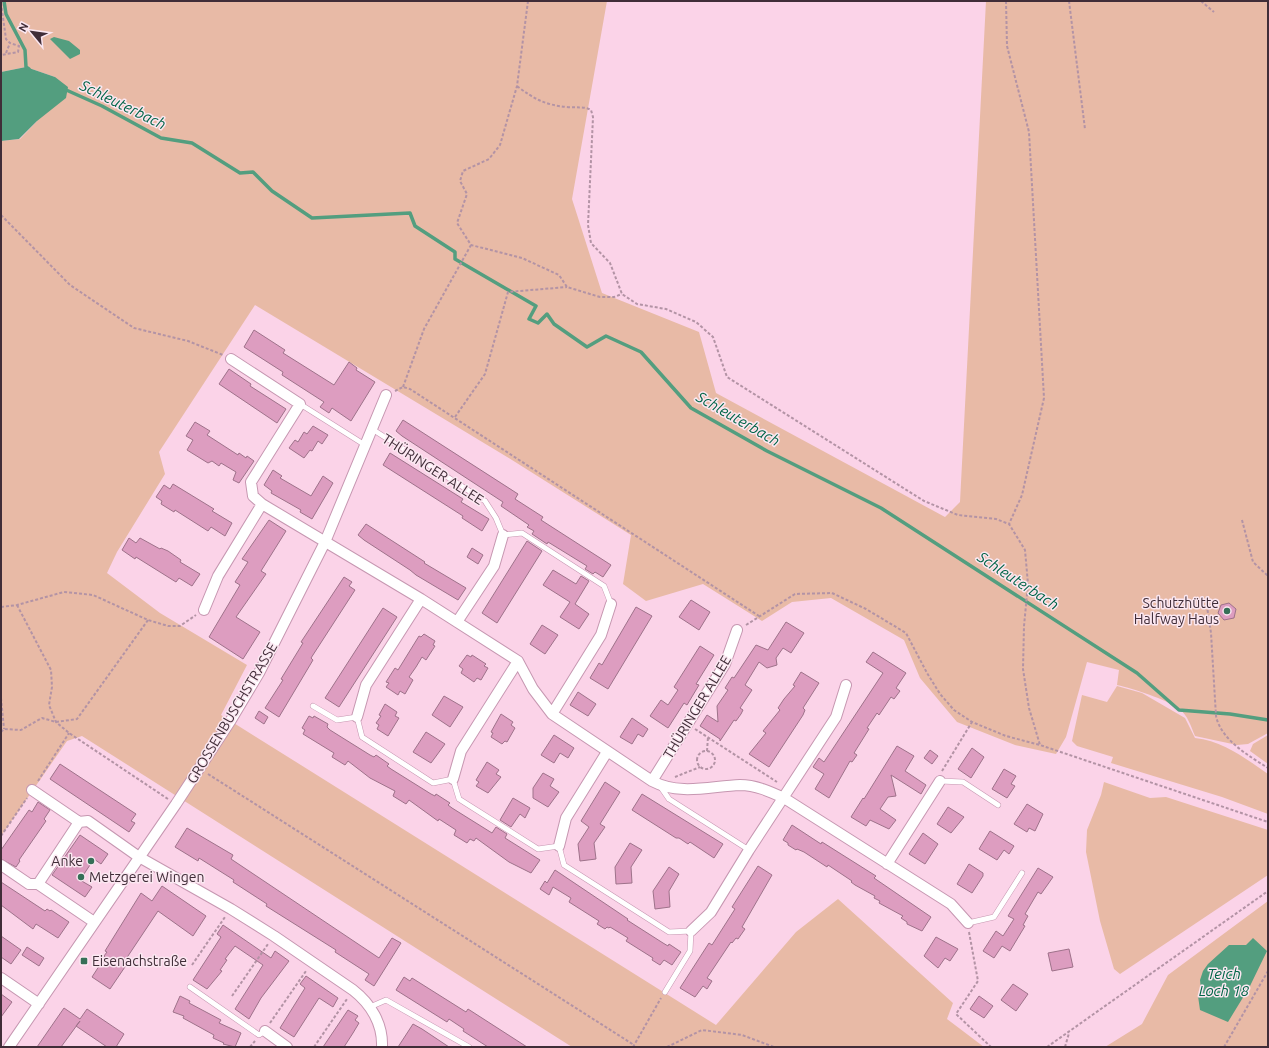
<svg xmlns="http://www.w3.org/2000/svg" width="1269" height="1048" viewBox="0 0 1269 1048" font-family="Ubuntu,sans-serif">
<rect width="100%" height="100%" fill="#fbd3e8"/>
<path fill="#e8baa6" d="M 1,1 L 607,1 L 572,199 L 602,293 L 699,332 L 716,393 L 945,517 L 960,502 L 986,1 L 1268,1 L 1268,733 L 1248,744 L 1237,745 L 1195,736 C 1191,727 1188,715 1179,709 C 1166,699 1134,689 1117,685 L 1119,670 L 1087,662 L 1066,737 L 1056,754 L 1015,745 L 957,722 L 920,678 L 904,640 L 831,598 L 792,602 L 762,621 L 703,584 L 646,601 L 623,584 L 631,535 L 512,460 L 255,305 L 159,452 L 165,474 L 117,552 L 107,573 L 160,613 L 247,665 L 221,715 L 716,1025 L 796,932 L 838,899 L 953,1003 L 947,1019 L 984,1047 L 572,1047 L 82,736 L 67,741 L 1,836 L 1,141 L 20,139 L 37,121 L 55,77 L 26,67 L 1,72 Z
M 1117,686 L 1142,693 L 1185,718 L 1195,738 C 1223,741 1245,758 1268,774 L 1268,814 L 1222,797 L 1111,763 L 1113,757 L 1077,746 L 1072,741 L 1082,695 L 1107,702 Z
M 1268,735 L 1268,764 L 1250,751 L 1253,744 Z
M 1104,782 L 1150,798 L 1166,797 L 1268,830 L 1268,875 L 1120,974 L 1114,969 L 1100,921 L 1086,852 L 1087,830 L 1101,795 Z
M 1268,901 L 1268,1047 L 1105,1047 L 1142,1024 L 1168,975 Z"/>
<path fill="#539e7f" d="M 54,37 L 69,41 L 80,50 L 80,54 L 70,59 L 50,39 Z
M 26,67 L 55,77 L 68,87 L 66,98 L 37,121 L 19,139 L 1,141 L 1,72 Z
M 1253,938 L 1267,951 L 1250,986 L 1228,1022 L 1200,1010 L 1198,996 L 1201,990 L 1200,980 L 1203,971 L 1208,964 L 1229,945 L 1246,945 Z"/>
<g fill="none" stroke-linecap="round" stroke-linejoin="round">
<path stroke="#539e7f" stroke-width="3.5" d="M 4,1 L 6,14 L 25,50 L 26,67 L 29,69
M 64,89 L 102,106 L 161,138 L 192,143 L 240,173 L 253,172 L 272,191 L 312,218 L 410,213 L 415,226 L 455,252 L 455,259 L 536,306 L 529,319 L 538,323 L 547,314 L 554,324 L 587,347 L 606,336 L 641,352 L 691,408 L 767,451 L 881,508 L 1137,673 L 1179,710 L 1230,714 L 1268,720"/>
</g>
<path fill="#dd9dc0" stroke="#9e728a" d="M 254,330 L 285,350 L 283,353 L 334,385 L 349,362 L 357,368 L 356,370 L 375,382 L 351,421 L 332,408 L 329,413 L 320,407 L 324,402 L 282,375 L 283,372 L 244,347 Z
M 229,369 L 251,384 L 250,386 L 286,409 L 277,423 L 219,384 Z
M 403,420 L 518,494 L 515,499 L 543,517 L 541,520 L 611,565 L 603,577 L 595,572 L 593,574 L 585,569 L 587,566 L 548,542 L 547,544 L 532,534 L 534,531 L 527,527 L 529,525 L 501,506 L 503,502 L 402,436 L 396,431 Z
M 195,422 L 210,431 L 207,435 L 238,455 L 239,453 L 246,458 L 247,456 L 254,461 L 239,483 L 233,480 L 236,472 L 221,463 L 219,466 L 212,461 L 208,463 L 187,450 L 193,440 L 186,436 Z
M 313,426 L 328,435 L 322,444 L 318,441 L 312,451 L 310,450 L 304,458 L 289,448 L 295,440 L 298,442 L 304,432 L 307,434 Z
M 390,453 L 463,499 L 461,502 L 489,519 L 482,531 L 462,518 L 463,516 L 383,465 Z
M 273,470 L 282,476 L 280,478 L 311,496 L 323,476 L 333,483 L 312,519 L 300,512 L 301,510 L 271,493 L 272,491 L 264,485 Z
M 173,484 L 214,509 L 212,511 L 232,523 L 225,536 L 211,527 L 208,531 L 175,510 L 174,512 L 161,504 L 162,501 L 156,497 L 164,485 L 170,489 Z
M 269,520 L 286,531 L 261,571 L 266,574 L 236,617 L 260,632 L 243,659 L 209,637 L 240,585 L 235,582 L 248,562 L 242,559 Z
M 366,524 L 425,562 L 424,563 L 466,588 L 458,600 L 416,575 L 410,570 L 364,540 L 358,535 Z
M 129,538 L 136,543 L 140,538 L 160,549 L 161,548 L 168,551 L 181,560 L 180,562 L 200,574 L 192,586 L 179,578 L 176,582 L 136,557 L 135,559 L 122,550 Z
M 527,541 L 542,551 L 497,623 L 482,613 Z
M 472,548 L 483,555 L 478,564 L 467,557 Z
M 553,570 L 576,584 L 581,576 L 589,581 L 575,604 L 589,614 L 579,629 L 560,617 L 570,602 L 543,585 Z
M 344,577 L 352,582 L 349,586 L 355,590 L 311,658 L 313,660 L 279,717 L 265,708 L 283,680 L 281,679 L 303,643 L 301,642 Z
M 691,600 L 710,612 L 699,630 L 679,617 Z
M 1229,603 L 1236,609 L 1234,618 L 1224,620 L 1218,613 L 1221,605 Z
M 636,607 L 652,616 L 608,689 L 590,678 L 599,663 L 602,665 Z
M 383,608 L 397,617 L 339,707 L 325,698 Z
M 786,622 L 804,633 L 791,653 L 783,648 L 776,658 L 777,665 L 767,668 L 759,662 L 745,685 L 752,690 L 740,708 L 743,710 L 741,714 L 736,721 L 734,720 L 720,741 L 720,739 L 700,726 L 707,715 L 718,722 L 717,706 L 728,690 L 725,688 L 732,677 L 734,678 L 756,645 L 768,650 Z
M 542,625 L 558,635 L 545,654 L 530,644 Z
M 424,634 L 435,641 L 433,645 L 435,646 L 426,660 L 422,657 L 416,667 L 409,677 L 413,680 L 405,694 L 400,691 L 398,695 L 386,687 L 389,683 L 386,682 L 395,668 L 398,670 L 419,636 L 421,637 Z
M 700,646 L 714,655 L 696,684 L 699,685 L 687,705 L 684,703 L 668,728 L 650,716 L 661,700 L 668,705 L 678,690 L 674,687 Z
M 873,652 L 906,673 L 896,688 L 900,691 L 894,699 L 891,697 L 879,715 L 877,713 L 867,728 L 869,729 L 854,753 L 857,755 L 852,762 L 850,761 L 829,798 L 815,789 L 824,774 L 813,767 L 819,758 L 824,762 L 883,673 L 866,662 Z
M 467,655 L 471,657 L 472,655 L 486,664 L 484,666 L 488,668 L 481,680 L 477,678 L 474,682 L 461,673 L 463,669 L 459,666 Z
M 801,672 L 819,683 L 803,708 L 805,710 L 803,715 L 769,767 L 749,754 L 766,733 L 763,731 L 780,710 L 778,708 L 784,699 L 795,686 L 793,685 Z
M 578,692 L 596,704 L 588,716 L 570,705 Z
M 444,696 L 463,707 L 450,727 L 432,715 Z
M 385,704 L 397,712 L 395,716 L 399,718 L 388,736 L 377,729 L 379,725 L 376,723 L 381,716 L 379,715 Z
M 259,711 L 268,717 L 264,724 L 255,718 Z
M 501,714 L 513,722 L 511,725 L 515,728 L 507,742 L 505,741 L 502,744 L 491,737 L 493,733 L 491,732 Z
M 309,716 L 313,718 L 314,716 L 328,724 L 327,727 L 330,730 L 370,755 L 374,757 L 376,755 L 389,764 L 387,766 L 391,769 L 431,794 L 435,796 L 436,794 L 450,803 L 448,805 L 452,808 L 492,833 L 496,827 L 507,834 L 505,838 L 540,860 L 531,873 L 509,862 L 476,838 L 474,841 L 470,839 L 467,843 L 454,835 L 456,830 L 439,819 L 438,821 L 409,800 L 406,804 L 393,796 L 395,791 L 370,778 L 348,761 L 345,765 L 332,757 L 334,753 L 303,734 L 305,730 L 302,728 Z
M 632,718 L 648,729 L 643,737 L 638,734 L 632,744 L 620,737 Z
M 426,732 L 445,744 L 431,763 L 413,752 Z
M 554,735 L 574,748 L 568,758 L 560,753 L 554,763 L 541,755 Z
M 897,746 L 914,756 L 905,771 L 926,785 L 921,794 L 891,775 L 896,796 L 888,797 L 880,809 L 896,820 L 889,829 L 870,820 L 866,826 L 851,817 L 863,798 L 864,799 Z
M 972,748 L 984,757 L 971,778 L 958,769 Z
M 930,750 L 938,756 L 932,764 L 924,758 Z
M 487,762 L 499,770 L 496,774 L 501,777 L 488,793 L 476,786 L 479,782 L 476,780 Z
M 60,764 L 136,814 L 131,821 L 135,823 L 129,832 L 50,779 Z
M 1004,769 L 1016,776 L 1011,784 L 1015,786 L 1007,798 L 992,789 Z
M 543,773 L 554,779 L 550,786 L 559,792 L 548,807 L 533,798 L 533,788 Z
M 605,782 L 620,792 L 600,824 L 605,827 L 594,843 L 596,859 L 580,861 L 578,844 L 589,827 L 581,821 Z
M 642,794 L 723,844 L 714,858 L 690,842 L 688,844 L 679,838 L 676,838 L 632,810 Z
M 513,798 L 530,808 L 525,818 L 520,814 L 511,827 L 500,820 Z
M 38,802 L 50,810 L 44,819 L 46,821 L 19,860 L 20,861 L 16,867 L 1,859 L 1,850 L 29,810 L 32,812 Z
M 1027,804 L 1043,814 L 1035,831 L 1029,828 L 1027,832 L 1014,824 Z
M 948,807 L 964,817 L 951,833 L 937,824 Z
M 792,825 L 821,844 L 822,842 L 876,876 L 874,878 L 931,917 L 922,931 L 907,924 L 907,922 L 901,918 L 903,916 L 879,903 L 880,901 L 874,898 L 875,896 L 855,885 L 851,882 L 852,881 L 828,865 L 827,867 L 804,852 L 797,849 L 796,850 L 788,845 L 788,843 L 783,840 Z
M 187,828 L 233,855 L 231,859 L 379,958 L 392,938 L 401,943 L 374,986 L 365,980 L 369,974 L 335,952 L 336,950 L 266,906 L 267,904 L 233,882 L 234,880 L 199,858 L 198,861 L 175,847 Z
M 990,831 L 1014,846 L 1009,854 L 1004,850 L 997,860 L 979,849 Z
M 923,833 L 938,844 L 925,864 L 909,854 Z
M 80,835 L 108,854 L 101,864 L 94,859 L 80,880 L 92,887 L 85,897 L 52,875 Z
M 630,843 L 642,850 L 631,867 L 632,883 L 616,884 L 615,867 Z
M 969,864 L 983,873 L 983,876 L 972,893 L 957,884 Z
M 758,866 L 772,875 L 742,927 L 745,929 L 738,939 L 736,938 L 732,943 L 731,942 L 707,978 L 712,981 L 707,989 L 703,986 L 695,997 L 680,988 L 709,943 L 712,945 L 735,909 L 732,907 Z
M 669,867 L 679,874 L 669,891 L 670,907 L 655,909 L 653,891 Z
M 1038,868 L 1053,877 L 1041,894 L 1038,892 L 1025,914 L 1028,916 L 1023,925 L 1025,926 L 1010,951 L 1002,946 L 994,958 L 983,951 L 996,931 L 1003,936 L 1014,919 L 1008,916 Z
M 555,870 L 628,919 L 627,920 L 663,943 L 668,946 L 669,944 L 681,952 L 672,965 L 664,960 L 660,965 L 652,960 L 653,958 L 626,941 L 628,938 L 610,927 L 609,928 L 607,927 L 605,929 L 597,924 L 599,921 L 569,902 L 571,898 L 553,887 L 549,895 L 540,889 L 545,881 L 547,883 Z
M 1,882 L 45,911 L 47,909 L 50,911 L 51,910 L 69,922 L 58,938 L 36,924 L 33,929 L 1,905 Z
M 162,886 L 206,916 L 193,936 L 158,911 L 126,959 L 129,961 L 110,989 L 92,977 L 105,957 L 104,956 L 107,952 L 105,951 L 141,893 L 152,901 Z
M 223,925 L 271,958 L 275,951 L 289,961 L 261,998 L 249,1019 L 235,1009 L 263,965 L 235,946 L 225,959 L 227,960 L 220,970 L 222,971 L 207,989 L 193,980 L 221,937 L 217,934 Z
M 1,936 L 21,950 L 11,964 L 1,957 Z
M 936,937 L 958,949 L 950,961 L 945,958 L 938,968 L 924,956 Z
M 27,947 L 44,958 L 39,966 L 22,955 Z
M 1069,949 L 1073,967 L 1052,971 L 1048,953 Z
M 306,976 L 338,998 L 333,1007 L 319,998 L 294,1037 L 280,1028 L 305,988 L 300,984 Z
M 404,977 L 410,981 L 412,978 L 466,1012 L 468,1009 L 527,1047 L 488,1047 L 463,1031 L 464,1029 L 449,1019 L 447,1022 L 396,990 Z
M 1013,984 L 1028,994 L 1016,1011 L 1001,1000 Z
M 1,994 L 12,1002 L 1,1017 Z
M 180,996 L 190,1001 L 189,1003 L 221,1020 L 219,1023 L 241,1033 L 235,1047 L 223,1044 L 224,1043 L 213,1038 L 214,1035 L 183,1018 L 184,1016 L 173,1012 Z
M 979,996 L 993,1006 L 984,1018 L 970,1009 Z
M 64,1008 L 80,1019 L 87,1009 L 124,1034 L 116,1047 L 107,1047 L 76,1026 L 80,1021 L 61,1047 L 37,1047 Z
M 348,1010 L 358,1016 L 355,1020 L 359,1023 L 353,1033 L 344,1047 L 323,1047 Z
M 413,1024 L 422,1029 L 449,1047 L 398,1047 Z"/>
<g fill="none" stroke-linecap="round" stroke-linejoin="round">
<defs>
<path id="service" d="M 300,404 L 365,445
M 372,429 L 485,501 L 496,518 L 503,535 L 522,533 L 604,586 L 611,604
M 313,706 L 337,720 L 357,717 L 362,737 L 433,783 L 453,779 L 459,799 L 538,849 L 559,846 L 564,865 L 669,932 L 691,931 L 690,951 L 665,992
M 940,781 L 963,782 L 998,805
M 660,786 L 669,799 L 749,850
M 968,923 L 994,917 L 1022,873
M 190,987 L 259,1035 L 265,1031
M 370,1007 L 386,1000 L 469,1047"/>
<path id="minor" d="M 231,359 L 300,404 L 251,482 L 253,496 L 262,504 L 421,599 L 518,661 L 533,689 L 552,714 L 652,781 C 680,796 711,786 740,785 C 756,785 771,792 784,798 L 951,904 L 968,923
M 204,610 L 218,576 L 262,504
M 457,622 L 494,566 L 503,535
M 552,714 L 601,635 L 611,604
M 357,717 L 366,685 L 421,599
M 453,779 L 461,751 L 518,661
M 652,781 L 725,664 L 737,630
M 32,790 L 79,822 L 88,821 L 139,857 L 231,909 L 274,936 L 353,990 C 371,1004 383,1024 382,1047
M 559,846 L 566,818 L 607,752
M 887,864 L 940,781
M 1,865 L 29,884 L 38,884 L 94,922
M 38,884 L 79,822
M 691,931 L 711,912 L 749,850 L 836,717 L 846,685
M 1,978 L 39,1004
M 265,1031 L 287,1047
M 9,1047 L 176,804 L 231,720 L 259,673 L 325,542 L 386,395"/>
</defs>
<use href="#service" stroke="#c697b1" stroke-width="6"/>
<use href="#minor" stroke="#c697b1" stroke-width="12"/>
<path stroke="#b393a5" stroke-width="2" stroke-dasharray="3 2" stroke-linecap="butt" d="M 528,1 L 517,86 L 500,145 L 489,159 L 463,171 L 460,181 L 467,194 L 457,223 L 471,245 L 522,258 L 559,275 L 567,287 L 600,297 L 614,297 L 622,294
M 1006,1 L 1007,46 L 1029,132 L 1044,398 L 1022,495 L 1009,524
M 1069,1 L 1085,129
M 1201,1 L 1214,12
M 1,3 L 6,39 L 10,43 L 19,46 L 18,52 L 1,55
M 6,53 L 10,43
M 517,86 C 534,99 545,105 567,107 C 576,108 584,106 591,110 L 593,117 L 588,225 L 591,243 L 610,263 L 622,294 L 637,304 L 666,309 L 696,322 L 713,337 L 727,377 L 924,501 L 958,515 L 996,519 L 1009,524 L 1025,550 L 1028,584 L 1024,626 L 1023,669 L 1029,708 L 1040,745
M 1,215 L 70,285 L 134,328 L 188,341 L 223,355
M 403,387 L 424,329 L 471,245
M 395,391 L 403,387 L 410,389 L 759,616
M 455,417 L 485,374 L 508,292 L 567,287
M 1242,520 L 1253,562 L 1268,576
M 1206,600 L 1211,633 L 1216,716 C 1221,740 1249,756 1268,768
M 17,605 L 51,670 L 52,687 L 49,705 L 56,722 L 69,733 L 168,799
M 1,607 L 17,605 L 64,592 L 93,595 L 148,620 L 168,626 L 180,626 L 196,615
M 746,625 L 795,594 L 832,593 L 866,609 L 906,633 L 927,673 L 940,694 L 954,710 L 972,722 L 1006,736 L 1040,745 L 1268,822
M 1,698 L 4,729
M 695,729 L 777,782
M 1,732 L 4,729 L 21,730 L 42,718 L 56,722 L 77,719 L 148,620
M697 760a9 9 0 1 1 18 0a9 9 0 1 1-18 0Z
M 707,751 L 708,737
M 942,771 L 972,722
M 208,774 L 634,1045 L 634,1047
M 675,777 L 700,767
M 38,781 L 69,733
M 1,836 L 27,798
M 969,932 L 978,981 L 956,1014 L 991,1047
M 192,965 L 225,917
M 232,996 L 268,944
M 270,1023 L 306,971
M 250,1047 L 255,1041
M 314,1047 L 347,999
M 633,1047 L 661,998
M 667,1047 L 702,1030 L 742,1035 L 774,1047
M 1047,1047 L 1268,891
M 1065,1047 L 1069,1033
M 1224,1047 L 1268,971"/>
<use href="#service" stroke="#fff" stroke-width="5"/>
<use href="#minor" stroke="#fff" stroke-width="10"/>
</g>
<g fill="#356f57" stroke="#fbe7f1" stroke-width="1.5">
<circle cx="1227" cy="611" r="4"/>
<circle cx="91" cy="861" r="4"/>
<circle cx="81" cy="877" r="4"/>
<rect x="80" y="957" width="8" height="8" rx="2"/>
</g>
<g text-anchor="middle" stroke-width="3" stroke-linejoin="round" paint-order="stroke">
<g font-size="14" fill="#402d38" stroke="#fbe7f1">
<text transform="translate(433 469) rotate(33)" y="5">THÜRINGER ALLEE</text>
<text transform="translate(697 707) rotate(-59)" y="5">THÜRINGER ALLEE</text>
<text transform="translate(232 713) rotate(-59)" y="5">GROSSENBUSCHSTRASSE</text>
</g>
<g font-size="14" fill="#402d38" stroke="#fbe7f1" text-anchor="end">
<text x="1219" y="608">Schutzhütte<tspan x="1219" dy="16">Halfway Haus</tspan></text>
<text x="83" y="866">Anke</text>
<text x="89" y="882" text-anchor="start">Metzgerei Wingen</text>
<text x="92" y="966" text-anchor="start">Eisenachstraße</text>
</g>
<g font-size="15" font-style="italic" fill="#006547" stroke="#fbe7f1">
<text transform="translate(123 105) rotate(26)" y="5">Schleuterbach</text>
<text transform="translate(738 419) rotate(30)" y="5">Schleuterbach</text>
<text transform="translate(1018 581) rotate(33)" y="5">Schleuterbach</text>
<text x="1224" y="979">Teich<tspan x="1224" dy="17">Loch 18</tspan></text>
</g>
</g>
<rect width="1269" height="1048" fill="none" stroke="#402d38" stroke-width="4"/>
<g transform="translate(32 32) rotate(299)" stroke="#fbe7f1" stroke-width="3" paint-order="stroke">
<path d="M0-3L7 15L0 10L-7 15Z" fill="#402d38"/>
<text y="-6" font-size="11" font-weight="bold" text-anchor="middle" fill="#402d38">N</text>
</g>
</svg>
